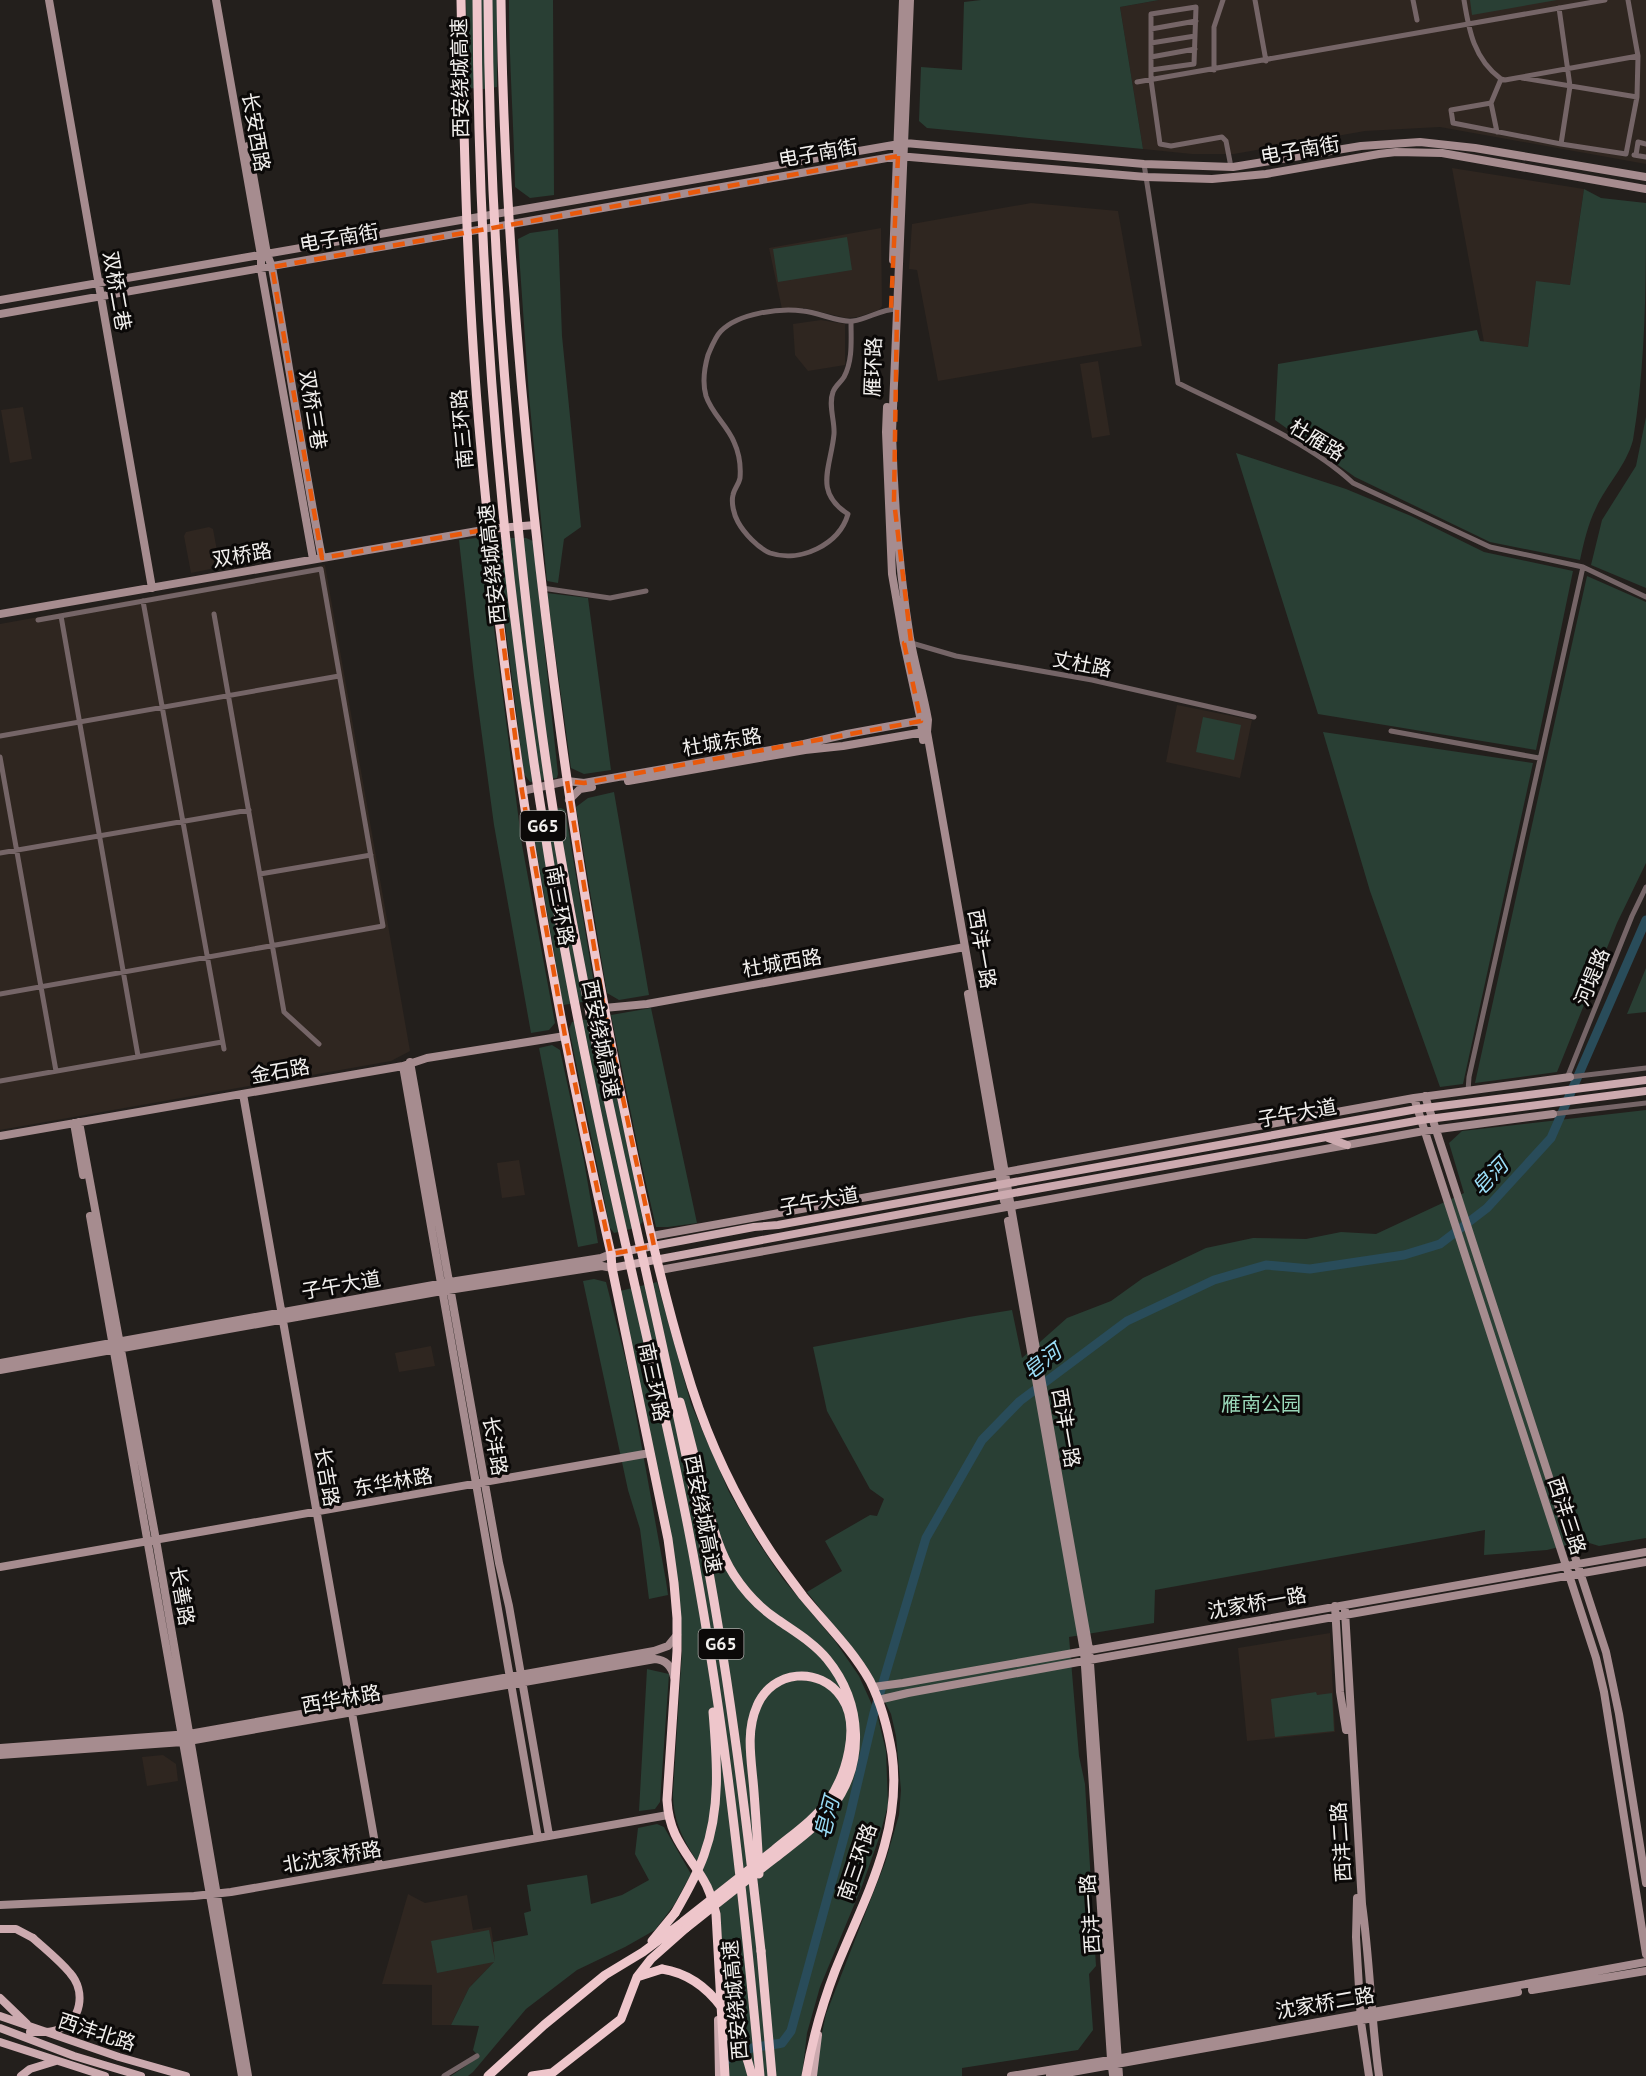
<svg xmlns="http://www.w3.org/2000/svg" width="1646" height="2076" viewBox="0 0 1646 2076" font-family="'PT Sans','Noto Sans SC',sans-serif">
<rect width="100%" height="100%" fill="#231f1c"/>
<path fill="#2f2620" d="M 1159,0 L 1646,0 L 1646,164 L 1440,127 L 1365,131 L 1234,154 L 1192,154 L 1143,149 L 1120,7 Z
M 1452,168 L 1584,189 L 1570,285 L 1536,282 L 1528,347 L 1484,342 Z
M 1031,203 L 1118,211 L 1142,346 L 938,381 L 917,270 L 909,269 L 912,224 Z
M 881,228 L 882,306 L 879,310 L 858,317 L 846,318 L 804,308 L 782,309 L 769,248 Z
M 821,320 L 845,324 L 845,365 L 808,371 L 795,355 L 793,324 Z
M 1098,361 L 1110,435 L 1092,438 L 1080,364 Z
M 23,407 L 32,459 L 10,463 L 1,410 Z
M 209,527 L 213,529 L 220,567 L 191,573 L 184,536 L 186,532 Z
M 325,565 L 410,1051 L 391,1061 L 0,1130 L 0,624 Z
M 1177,705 L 1252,720 L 1240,778 L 1166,762 Z
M 519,1160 L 525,1195 L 502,1198 L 497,1163 Z
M 431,1346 L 435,1366 L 399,1372 L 395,1353 Z
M 1330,1633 L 1335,1732 L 1247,1741 L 1238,1648 Z
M 163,1755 L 176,1764 L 178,1781 L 147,1786 L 142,1757 Z
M 408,1894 L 425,1903 L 467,1895 L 473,1930 L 491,1927 L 496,1960 L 469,1988 L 451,2025 L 432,2025 L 432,1985 L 382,1984 Z"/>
<path fill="#293f34" d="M 466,0 L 497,0 L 497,87 L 484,89 L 468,88 Z
M 509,0 L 553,0 L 554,195 L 530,198 L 515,187 C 514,125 509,63 509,0 Z
M 981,0 L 1159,0 L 1120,7 L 1143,149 L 927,128 L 919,121 L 921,67 L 962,70 L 964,2 Z
M 1470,0 L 1557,0 L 1472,15 Z
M 1584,189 L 1601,198 L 1646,203 C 1646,282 1646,363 1633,440 C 1626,466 1607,484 1596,508 C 1588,524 1584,542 1580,560 L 1490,542 L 1355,477 L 1275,420 L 1278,364 L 1477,330 L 1480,341 L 1528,347 L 1536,281 L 1570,285 Z
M 558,229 L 562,336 L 581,527 L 564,539 L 558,583 L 547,581 L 529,396 L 518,239 L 530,233 Z
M 847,237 L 852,270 L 778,282 L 773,249 Z
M 1646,417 L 1646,588 L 1591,565 L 1602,520 L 1636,466 Z
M 1236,453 L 1346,489 L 1411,516 L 1484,552 L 1573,571 L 1536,750 L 1318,714 Z
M 476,538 L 483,543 L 522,845 L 555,1023 L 549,1030 L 531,1033 L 494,825 L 474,676 L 459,540 Z
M 501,538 L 526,538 L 533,541 L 558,774 L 557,778 L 530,782 L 524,774 L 495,544 Z
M 1587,576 L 1646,602 L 1646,863 L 1617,923 L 1557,1072 L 1475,1083 Z
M 547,593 L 588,598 L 611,770 L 584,774 L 571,768 Z
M 1203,717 L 1241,725 L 1234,760 L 1196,752 Z
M 1323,732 L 1533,763 L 1463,1084 L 1440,1087 L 1370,891 Z
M 614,792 L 649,995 L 619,1000 L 607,993 L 576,807 L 588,798 Z
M 561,808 L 565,810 L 596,996 L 595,1000 L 563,1005 L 530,813 Z
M 1646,968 L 1646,1012 L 1627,1014 Z
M 651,1008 L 697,1223 L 668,1227 L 656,1227 L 639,1153 L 611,1015 Z
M 594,1018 L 602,1024 L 643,1221 L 639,1227 L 614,1233 L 610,1228 L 569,1029 L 572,1022 Z
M 552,1045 L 560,1050 L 584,1161 L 598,1243 L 578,1247 L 539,1048 Z
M 1646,1110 L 1646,1538 L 1599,1546 L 1583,1541 L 1547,1550 L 1484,1555 L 1485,1530 L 1155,1590 L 1154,1623 L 1069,1637 L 1079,1756 L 1085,1784 L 1096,1966 L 1089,1974 L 1093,2030 L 1078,2050 L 962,2068 L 962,2076 L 816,2076 L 819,2047 L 826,2014 L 885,1863 L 899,1815 L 901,1790 L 896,1736 L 891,1714 L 870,1672 L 807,1592 L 842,1571 L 825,1541 L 870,1515 L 877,1516 L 884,1499 L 870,1489 L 827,1411 L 813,1347 L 969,1317 L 1012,1310 L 1022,1358 L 1067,1318 L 1111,1301 L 1143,1278 L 1206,1248 L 1253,1238 L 1306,1239 L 1341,1232 L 1376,1234 L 1464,1193 L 1449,1143 L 1462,1131 Z
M 594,1279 L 606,1282 L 627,1365 L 666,1581 L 668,1595 L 649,1599 L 640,1529 L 628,1490 L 583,1281 Z
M 657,1282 L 691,1404 L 729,1492 L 758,1542 L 783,1579 L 835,1641 L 859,1676 L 878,1718 L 886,1751 L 888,1805 L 879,1838 L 862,1886 L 820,1987 L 807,2033 L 802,2076 L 728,2076 L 720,1908 C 707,1864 672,1841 673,1793 L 682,1652 L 680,1618 L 620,1291 Z
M 647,1669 L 669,1674 L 660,1802 L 655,1809 L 639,1811 Z
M 1316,1692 L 1317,1695 L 1332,1693 L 1334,1731 L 1275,1737 L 1271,1699 Z
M 657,1824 L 664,1827 L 691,1874 L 674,1905 L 655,1930 L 625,1947 L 577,1970 L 526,2009 L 473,2072 L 468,2076 L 451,2076 L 479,2057 L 473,2050 L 479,2026 L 451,2025 L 469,1988 L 494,1962 L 437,1973 L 431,1941 L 489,1930 L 495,1961 L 493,1942 L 528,1935 L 524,1913 L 531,1911 L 527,1885 L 587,1875 L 591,1904 L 622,1895 L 649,1880 L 635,1854 L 638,1828 Z"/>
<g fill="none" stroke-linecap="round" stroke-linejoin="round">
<path stroke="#294c5a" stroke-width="9" d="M 721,2067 C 732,2047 761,2047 782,2043 L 791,2031 L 850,1815 L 874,1713 L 926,1538 L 982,1440 L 1020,1401 L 1127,1321 L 1214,1280 L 1266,1265 L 1310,1269 L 1404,1255 L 1440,1244 L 1487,1208 L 1551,1138 L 1646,920"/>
<path stroke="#756567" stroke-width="5" d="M 1255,0 L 1266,61
M 1413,0 L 1417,20
M 1464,0 C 1469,31 1474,59 1501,79 L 1505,80 L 1638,56
M 1559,8 L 1570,86 L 1561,144
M 1151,29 L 1196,21
M 1151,43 L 1195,36
M 1151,57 L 1195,49
M 1151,70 L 1194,64 L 1196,7 L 1151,14 L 1151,80 L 1160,144 L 1171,146 L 1222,137 L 1226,141 L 1231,167
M 1214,70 L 1214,27 L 1223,0
M 1522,78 L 1637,97
M 1137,82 L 1605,0
M 1491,103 L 1501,79
M 1497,132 L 1491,103 L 1451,110 L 1453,123 L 1561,144 L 1626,154 L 1637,97 L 1638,56 L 1628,0
M 1634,155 L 1646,157
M 1636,155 L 1638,142 L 1646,144
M 1144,164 L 1178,383 C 1234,411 1307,440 1353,483 L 1490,547 L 1583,567 L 1646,597
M 851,322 C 851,340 853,360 844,377 C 841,382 835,386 833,392 C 828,405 835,421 834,434 C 831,467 813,492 848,514 C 839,545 800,563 770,553 C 758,548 744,533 738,522 C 734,515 731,503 733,495 C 734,489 739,484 740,478 C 741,466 739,453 734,442 C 727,425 712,414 706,396 C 702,382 704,369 708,355 C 711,348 715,337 721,331 C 739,313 779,308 803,311 C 818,312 839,323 853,321 C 868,319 881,309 897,309
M 542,588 L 610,598 L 646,591
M 143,601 L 224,1049
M 214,614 L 284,1012 L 319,1044
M 61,616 L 138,1056
M 908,642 L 956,656 L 1092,680 L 1254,717
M 1391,731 L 1539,758
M 0,736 L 339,676
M 0,757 L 56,1071
M 0,853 L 249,810
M 260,874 L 371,855
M 0,994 L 383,926 L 321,569 L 38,620
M 1570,1077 L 1646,1068
M 1567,1078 L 1632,916 L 1646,887
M 0,1081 L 222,1042
M 1468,1091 L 1469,1077 L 1583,567
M 1553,1114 L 1646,1103
M 444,2076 L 477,2056"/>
<path stroke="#a68c8f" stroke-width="8" d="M 49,0 L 152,588
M 216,0 L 261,255 L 261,269 L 313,559
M 910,0 L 892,432 C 894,502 899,570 910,638 C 915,666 923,692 928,720 L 927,732 L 1089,1649 L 1119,2076
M 248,146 L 267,254 L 272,267 C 289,364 303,461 322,558
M 893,260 L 903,0
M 0,300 L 905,143 L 1144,164 L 1233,167 L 1361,146 L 1420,142 L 1475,148 L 1646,177
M 0,314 L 898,156 L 1146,177 L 1212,179 L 1266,174 L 1379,154 L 1396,152 L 1442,153 L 1646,189
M 887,407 L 886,432 L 892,574 L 904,643 L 921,721 L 923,740
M 0,614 L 489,529
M 628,781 L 805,750 L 843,746 L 924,732
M 522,791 L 567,781 L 584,783 L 804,744 L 847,734 L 923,720
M 569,800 L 580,789 L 592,787
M 968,994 L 1004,1201
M 604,1008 L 647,1004 L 965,947
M 410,1062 L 499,1563 L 509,1606 L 549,1835
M 403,1066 L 538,1838
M 243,1094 L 379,1866
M 1425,1096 L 1606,1652 L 1619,1714 L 1646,1883
M 1414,1098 L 1596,1658 L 1604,1692 L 1646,1954
M 79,1122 L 156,1540 L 248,2076
M 74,1123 L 83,1175
M 0,1136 L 403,1066 L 427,1058 L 565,1036
M 90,1216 L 242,2076
M 1008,1221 L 1084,1651 L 1111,2059 L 1113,2075
M 652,1236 L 1414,1098 L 1570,1077
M 660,1270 L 1424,1131 L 1553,1114
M 0,1363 L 450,1282 L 601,1258 L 611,1254
M 0,1370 L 442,1291 L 602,1266 L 612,1268
M 0,1567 L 650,1453
M 1335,1606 L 1340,1692 L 1346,1730
M 1345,1611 L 1362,1904 C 1370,1961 1371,2019 1379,2076
M 873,1687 L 903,1683 L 1646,1552
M 878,1700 L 908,1693 L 1084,1661 L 1646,1562
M 0,1748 L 189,1734 L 654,1651 L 668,1646 L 677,1635
M 0,1755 L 183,1742 L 655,1659 C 666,1660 672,1667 674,1677
M 1357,1898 L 1356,1937 L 1361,2022 L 1369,2076
M 0,1905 L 194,1896 L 231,1892 L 668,1815
M 1532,1990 L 1646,1971
M 1011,2076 L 1116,2059 L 1646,1962
M 1050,2076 L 1518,1992"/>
<path stroke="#ccaaaf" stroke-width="8" d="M 489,529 L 535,525
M 1328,1138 L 1347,1145
M 611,1254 L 754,1227 L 778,1225 L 1417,1109 L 1646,1080
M 612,1268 L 1003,1195 L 1421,1120 L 1646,1091
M 0,1929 L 16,1929 L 33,1938
M 0,1998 L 27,2024
M 0,2016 L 119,2057 L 186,2076
M 718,2020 L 719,2076
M 0,2028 L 74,2056 L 141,2076
M 0,2042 L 105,2076
M 21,2076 L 30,2069 L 56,2061
M 813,2076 L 818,2035"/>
<path stroke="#eec6cb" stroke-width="9" d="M 461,0 C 464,146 467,292 480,438 C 504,712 549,986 611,1254 L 612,1268 L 668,1539 L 674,1583 L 677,1618 L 677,1651 L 667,1800 C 669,1836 685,1850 703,1879 C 710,1890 713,1902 716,1914 L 725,2076
M 501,0 C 504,246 528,492 561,736 C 577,855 597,972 620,1090 C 639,1182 658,1275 685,1365 C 704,1431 733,1495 771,1552 C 781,1567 792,1581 803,1596 C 826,1624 852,1649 870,1681 C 881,1703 888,1729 892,1754 C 903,1833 863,1901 835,1971 C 822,2005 812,2041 806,2076
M 652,1941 L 675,1913
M 761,1951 L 772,2076
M 637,1977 L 662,1969
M 488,2076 L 544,2025 L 605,1975 L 643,1952 L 683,1922
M 532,2076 L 552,2073 L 621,2019 L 637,1977 L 651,1959 L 686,1928"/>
<path stroke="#ccaaaf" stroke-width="8" d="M 30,2032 C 39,2032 49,2033 57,2030 C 82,2022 86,1991 70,1973 C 59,1960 45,1949 33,1938"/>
<path stroke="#eec6cb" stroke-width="9" d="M 477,0 C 478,279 501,565 546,840 C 559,924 575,1007 592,1089 C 621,1234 658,1377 687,1522 C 723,1705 743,1890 760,2076
M 488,0 C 489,165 499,331 515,495 C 527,620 541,745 563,869 C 600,1087 656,1302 699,1519 C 727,1662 745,1806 761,1951
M 680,1402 C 689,1433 696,1464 704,1494 C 712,1523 718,1550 734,1575 C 745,1592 760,1608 778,1620 C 795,1632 814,1643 827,1659 C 863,1703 866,1765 830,1810 C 815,1828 794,1843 775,1858 C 745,1881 716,1904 686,1928
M 675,1913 C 686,1894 697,1875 704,1855 C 721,1809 717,1760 713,1712
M 684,1921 C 714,1897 744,1874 774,1850 C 792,1835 814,1820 828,1801 C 846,1776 861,1726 842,1698 C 820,1665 772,1670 757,1706 C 745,1733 752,1763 754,1792 C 756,1819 758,1846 759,1874
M 662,1969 C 714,1977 740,2029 752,2076"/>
</g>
<path fill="none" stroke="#e8590c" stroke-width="4.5" stroke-dasharray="12 8" stroke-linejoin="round" d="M 898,156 L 891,309 L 897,309 L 894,501 L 911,642 L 904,643 L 921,721 L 584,783 L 567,781 L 604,1008 L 654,1246 L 611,1254 L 565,1036 L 522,791 L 489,529 L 322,558 L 272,267 Z"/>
<g text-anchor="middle" stroke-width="6" stroke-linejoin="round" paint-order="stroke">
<g fill="#0b0908" stroke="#acaaa8" stroke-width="1.5">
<rect x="520.5" y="811" width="45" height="30" rx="4.5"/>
<rect x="698.5" y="1629" width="45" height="30" rx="4.5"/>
</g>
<g font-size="18" font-weight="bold" fill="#f1efed">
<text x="543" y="832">G65</text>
<text x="721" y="1650">G65</text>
</g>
<g font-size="20" fill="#f1efed" stroke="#0b0908">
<text transform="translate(460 78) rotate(-91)" y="7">西安绕城高速</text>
<text transform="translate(256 132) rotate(80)" y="7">长安西路</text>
<text transform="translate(1300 150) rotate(-10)" y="7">电子南街</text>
<text transform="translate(818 153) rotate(-10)" y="7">电子南街</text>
<text transform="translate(339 238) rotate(-10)" y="7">电子南街</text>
<text transform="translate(117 291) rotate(80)" y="7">双桥二巷</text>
<text transform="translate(873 367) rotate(-88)" y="7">雁环路</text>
<text transform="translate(313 410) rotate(81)" y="7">双桥三巷</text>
<text transform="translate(462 429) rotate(-95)" y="7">南三环路</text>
<text transform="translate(1317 440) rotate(31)" y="7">杜雁路</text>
<text transform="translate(242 555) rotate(-10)" y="7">双桥路</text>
<text transform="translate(492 564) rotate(-96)" y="7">西安绕城高速</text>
<text transform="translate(1082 664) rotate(11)" y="7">丈杜路</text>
<text transform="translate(722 742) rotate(-10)" y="7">杜城东路</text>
<text transform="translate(560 906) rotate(80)" y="7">南三环路</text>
<text transform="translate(982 949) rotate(80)" y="7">西沣一路</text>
<text transform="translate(782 963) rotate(-10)" y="7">杜城西路</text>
<text transform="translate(1592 977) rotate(-68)" y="7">河堤路</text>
<text transform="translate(601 1039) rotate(79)" y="7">西安绕城高速</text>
<text transform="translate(280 1071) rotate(-10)" y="7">金石路</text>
<text transform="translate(1297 1113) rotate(-10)" y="7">子午大道</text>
<text transform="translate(819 1201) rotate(-10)" y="7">子午大道</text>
<text transform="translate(341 1285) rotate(-10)" y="7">子午大道</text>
<text transform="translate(654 1382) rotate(78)" y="7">南三环路</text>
<text transform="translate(1066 1428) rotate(80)" y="7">西沣一路</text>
<text transform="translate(495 1446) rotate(80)" y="7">长沣路</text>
<text transform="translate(327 1477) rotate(80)" y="7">长吉路</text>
<text transform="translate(393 1482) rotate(-10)" y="7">东华林路</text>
<text transform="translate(703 1514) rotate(79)" y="7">西安绕城高速</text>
<text transform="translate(1567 1516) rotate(72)" y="7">西沣三路</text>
<text transform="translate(182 1596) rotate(80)" y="7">长善路</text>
<text transform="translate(1257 1603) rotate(-10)" y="7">沈家桥一路</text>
<text transform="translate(341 1699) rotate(-10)" y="7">西华林路</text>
<text transform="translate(1341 1842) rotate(-94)" y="7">西沣二路</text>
<text transform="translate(332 1857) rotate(-10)" y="7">北沈家桥路</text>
<text transform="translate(857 1862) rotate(-71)" y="7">南三环路</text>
<text transform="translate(1090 1914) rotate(-94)" y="7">西沣一路</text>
<text transform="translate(735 2000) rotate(-95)" y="7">西安绕城高速</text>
<text transform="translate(1325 2003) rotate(-10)" y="7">沈家桥二路</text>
<text transform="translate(97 2032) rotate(18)" y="7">西沣北路</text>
</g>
<g font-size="20" fill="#99d6b8" stroke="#0b0908">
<text x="1261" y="1411">雁南公园</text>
</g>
<g font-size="21" font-style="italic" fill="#9addf7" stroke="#0b0908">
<text transform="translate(1490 1177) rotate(-46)" y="7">皂河</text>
<text transform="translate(1042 1362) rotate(-37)" y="7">皂河</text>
<text transform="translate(827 1818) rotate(-75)" y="7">皂河</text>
</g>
</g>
</svg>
